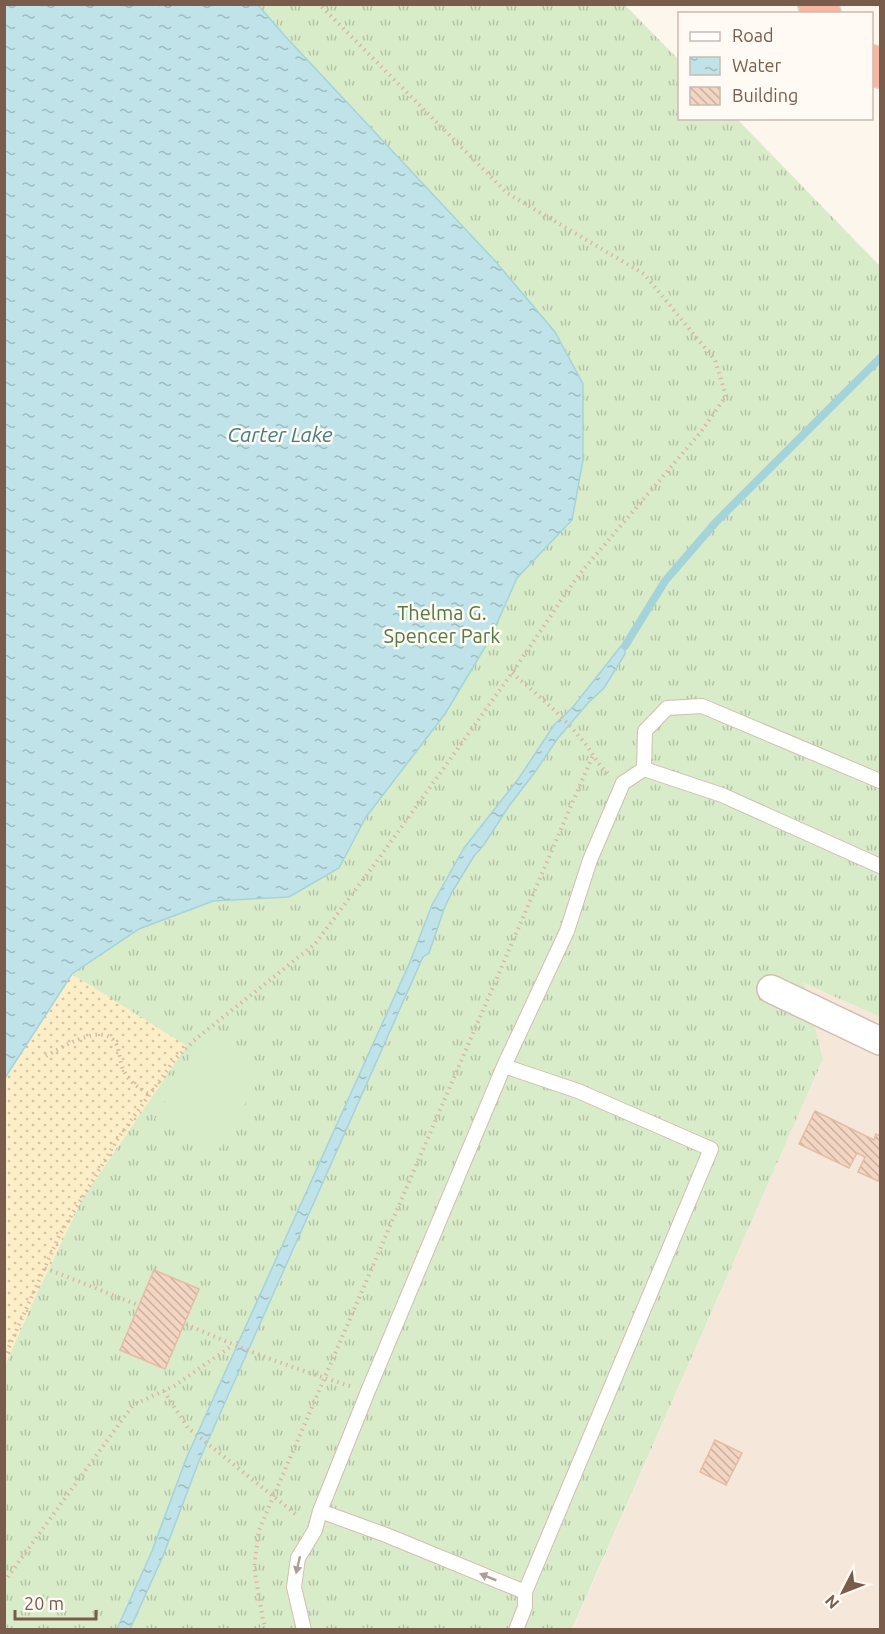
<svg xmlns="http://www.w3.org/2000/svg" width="885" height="1634" viewBox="0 0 885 1634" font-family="Ubuntu,sans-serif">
<defs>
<pattern id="grass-tufts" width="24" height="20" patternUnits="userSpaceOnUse" patternTransform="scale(1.5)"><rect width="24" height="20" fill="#d8ecc9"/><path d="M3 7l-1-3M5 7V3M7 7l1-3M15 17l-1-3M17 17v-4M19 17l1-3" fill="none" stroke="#b4c2a5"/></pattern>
<pattern id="sand-dots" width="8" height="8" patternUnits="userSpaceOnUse" patternTransform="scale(1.5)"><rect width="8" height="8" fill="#fcefc7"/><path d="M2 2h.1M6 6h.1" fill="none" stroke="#d1c5a4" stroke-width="1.8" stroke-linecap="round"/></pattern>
<pattern id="water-ripples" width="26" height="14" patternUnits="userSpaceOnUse" patternTransform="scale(1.5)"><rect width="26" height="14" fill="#bfe3e8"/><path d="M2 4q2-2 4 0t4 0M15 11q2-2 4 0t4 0" fill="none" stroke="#a0bbbe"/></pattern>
<pattern id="building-back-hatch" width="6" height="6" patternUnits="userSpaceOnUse" patternTransform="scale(1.5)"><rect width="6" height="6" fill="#f3d5c3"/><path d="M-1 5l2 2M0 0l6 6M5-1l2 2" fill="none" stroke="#cab0a1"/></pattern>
</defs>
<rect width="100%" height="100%" fill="#fdf6ec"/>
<path fill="#f5e8da" d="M 804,983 L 880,1017 L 880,1629 L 572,1630 L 823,1059 Z"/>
<path fill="url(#grass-tufts)" d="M 5,5 L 625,5 L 679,60 L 680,118 L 737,119 L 880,266 L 880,1017 L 804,983 L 823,1059 L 572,1629 L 5,1630 Z"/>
<path fill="url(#sand-dots)" d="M 72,974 L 187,1046 L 83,1198 L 34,1300 L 5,1366 L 5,1078 Z"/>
<path fill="#d8ecc9" d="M 203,1035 L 265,1070 L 216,1154 L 155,1119 Z"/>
<path fill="url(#water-ripples)" stroke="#a5d3da" stroke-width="1.5" d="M 5,4 L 258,5 L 285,36 L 496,262 L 555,332 L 583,384 L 583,460 L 572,520 L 517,578 L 490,639 L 445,714 L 366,817 L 339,868 L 289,897 L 213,901 L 139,929 L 72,974 L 5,1078 Z
M 621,646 L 625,646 L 625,654 L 604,688 L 589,702 L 558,738 L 535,772 L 509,806 L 483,846 L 474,856 L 452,892 L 444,909 L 429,953 L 423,957 L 199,1461 L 163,1556 L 130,1629 L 117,1629 L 152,1551 L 186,1459 L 410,962 L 432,905 L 464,848 L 519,778 L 554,725 L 573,707 Z"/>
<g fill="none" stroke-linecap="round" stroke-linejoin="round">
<path stroke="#a5d3da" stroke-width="8" d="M 625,646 L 665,581 L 716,522 L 880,358"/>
</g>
<path fill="url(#building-back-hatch)" stroke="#e6bba3" stroke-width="1.5" d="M 815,1111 L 874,1140 L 876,1134 L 880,1136 L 880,1176 L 878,1181 L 858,1172 L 865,1157 L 857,1153 L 849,1168 L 799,1144 Z
M 154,1270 L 199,1289 L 165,1369 L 120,1350 Z
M 715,1440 L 742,1453 L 726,1485 L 700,1472 Z"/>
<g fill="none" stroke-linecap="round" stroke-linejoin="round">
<defs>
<path id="service" d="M 644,769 L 645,731 L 667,708 L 702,706 L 880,781
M 644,769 L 722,795 L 880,866
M 504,1066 L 567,931 L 590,860 L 623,783 L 644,769
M 320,1511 L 386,1535 L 525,1592 L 525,1607 L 516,1630
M 304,1630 L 294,1587 L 298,1558 L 315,1530 L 320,1511 L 368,1391 L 504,1066 L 578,1091 L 711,1149 L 525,1592"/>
<path id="minor" d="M 771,989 L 880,1041"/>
<path id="motorway" d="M 815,4 L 824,14
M 872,62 L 880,71"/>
</defs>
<use href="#service" stroke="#d1beb0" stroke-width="16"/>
<use href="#minor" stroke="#d1beb0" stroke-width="30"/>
<use href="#motorway" stroke="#dad1cd" stroke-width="36"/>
<path stroke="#d9b8a5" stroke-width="4" stroke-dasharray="1.5 4.5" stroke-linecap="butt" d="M 512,673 C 537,694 562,715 583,741 C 592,751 597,765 608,773
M 46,1056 C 61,1048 101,1022 115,1042 C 121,1051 119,1064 125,1073 C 130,1083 141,1089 150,1095
M 45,1268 L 138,1305
M 186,1324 C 239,1348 294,1369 350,1386
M 4,1358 L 59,1236 L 119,1137 L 176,1058 L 197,1038 L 315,944 L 380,857 L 512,673 L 577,577 L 700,433 L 726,396 L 715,360 L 644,274 L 507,193 L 319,4
M 164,1391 L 188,1428 L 298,1516
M 4,1582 L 133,1405 L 174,1386 L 233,1345
M 266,1630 L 263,1620 L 254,1567 L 259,1530 L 593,755"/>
<use href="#service" stroke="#fff" stroke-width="14"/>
<use href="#minor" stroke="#fff" stroke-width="27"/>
<use href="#motorway" stroke="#f7b7a3" stroke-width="33"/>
</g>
<defs><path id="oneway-solid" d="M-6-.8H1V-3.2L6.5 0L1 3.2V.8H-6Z" transform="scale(1.5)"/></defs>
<g fill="#af9d94">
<use href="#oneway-solid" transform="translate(298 1565) rotate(103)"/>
<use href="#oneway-solid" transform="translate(488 1577) rotate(-158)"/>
</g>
<g text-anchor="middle" stroke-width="5" stroke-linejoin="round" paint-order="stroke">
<g font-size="20" fill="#537a41" stroke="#fffaf3">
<text x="442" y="620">Thelma G.<tspan x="442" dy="23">Spencer Park</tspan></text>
</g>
<g font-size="21" font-style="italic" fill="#437c86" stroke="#fffaf3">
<text x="280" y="442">Carter Lake</text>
</g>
</g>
<rect width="885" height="1634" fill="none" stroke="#7a5c4d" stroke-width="12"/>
<rect x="678" y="12" width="195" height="108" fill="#fffaf3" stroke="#cabbb1" stroke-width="1.5"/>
<rect x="690" y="32" width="30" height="9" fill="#ffffff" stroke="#cabbb1" stroke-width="1.5"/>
<text x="732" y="42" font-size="18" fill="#7a5c4d">Road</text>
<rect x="690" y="57" width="30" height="18" fill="url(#water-ripples)" stroke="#cabbb1" stroke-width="1.5"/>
<text x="732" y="72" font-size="18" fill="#7a5c4d">Water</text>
<rect x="690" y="87" width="30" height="18" fill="url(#building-back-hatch)" stroke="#cabbb1" stroke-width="1.5"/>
<text x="732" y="102" font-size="18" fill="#7a5c4d">Building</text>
<g transform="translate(843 1592) rotate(228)" stroke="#fffaf3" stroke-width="4.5" paint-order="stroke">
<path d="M0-4.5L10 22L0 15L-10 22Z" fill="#7a5c4d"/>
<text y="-9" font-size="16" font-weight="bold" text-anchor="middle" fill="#7a5c4d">N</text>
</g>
<path d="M15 1610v9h81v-9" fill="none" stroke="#7a5c4d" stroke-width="3"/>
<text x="24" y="1610" font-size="18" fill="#7a5c4d" stroke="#fffaf3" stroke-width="4.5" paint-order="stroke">20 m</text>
</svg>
